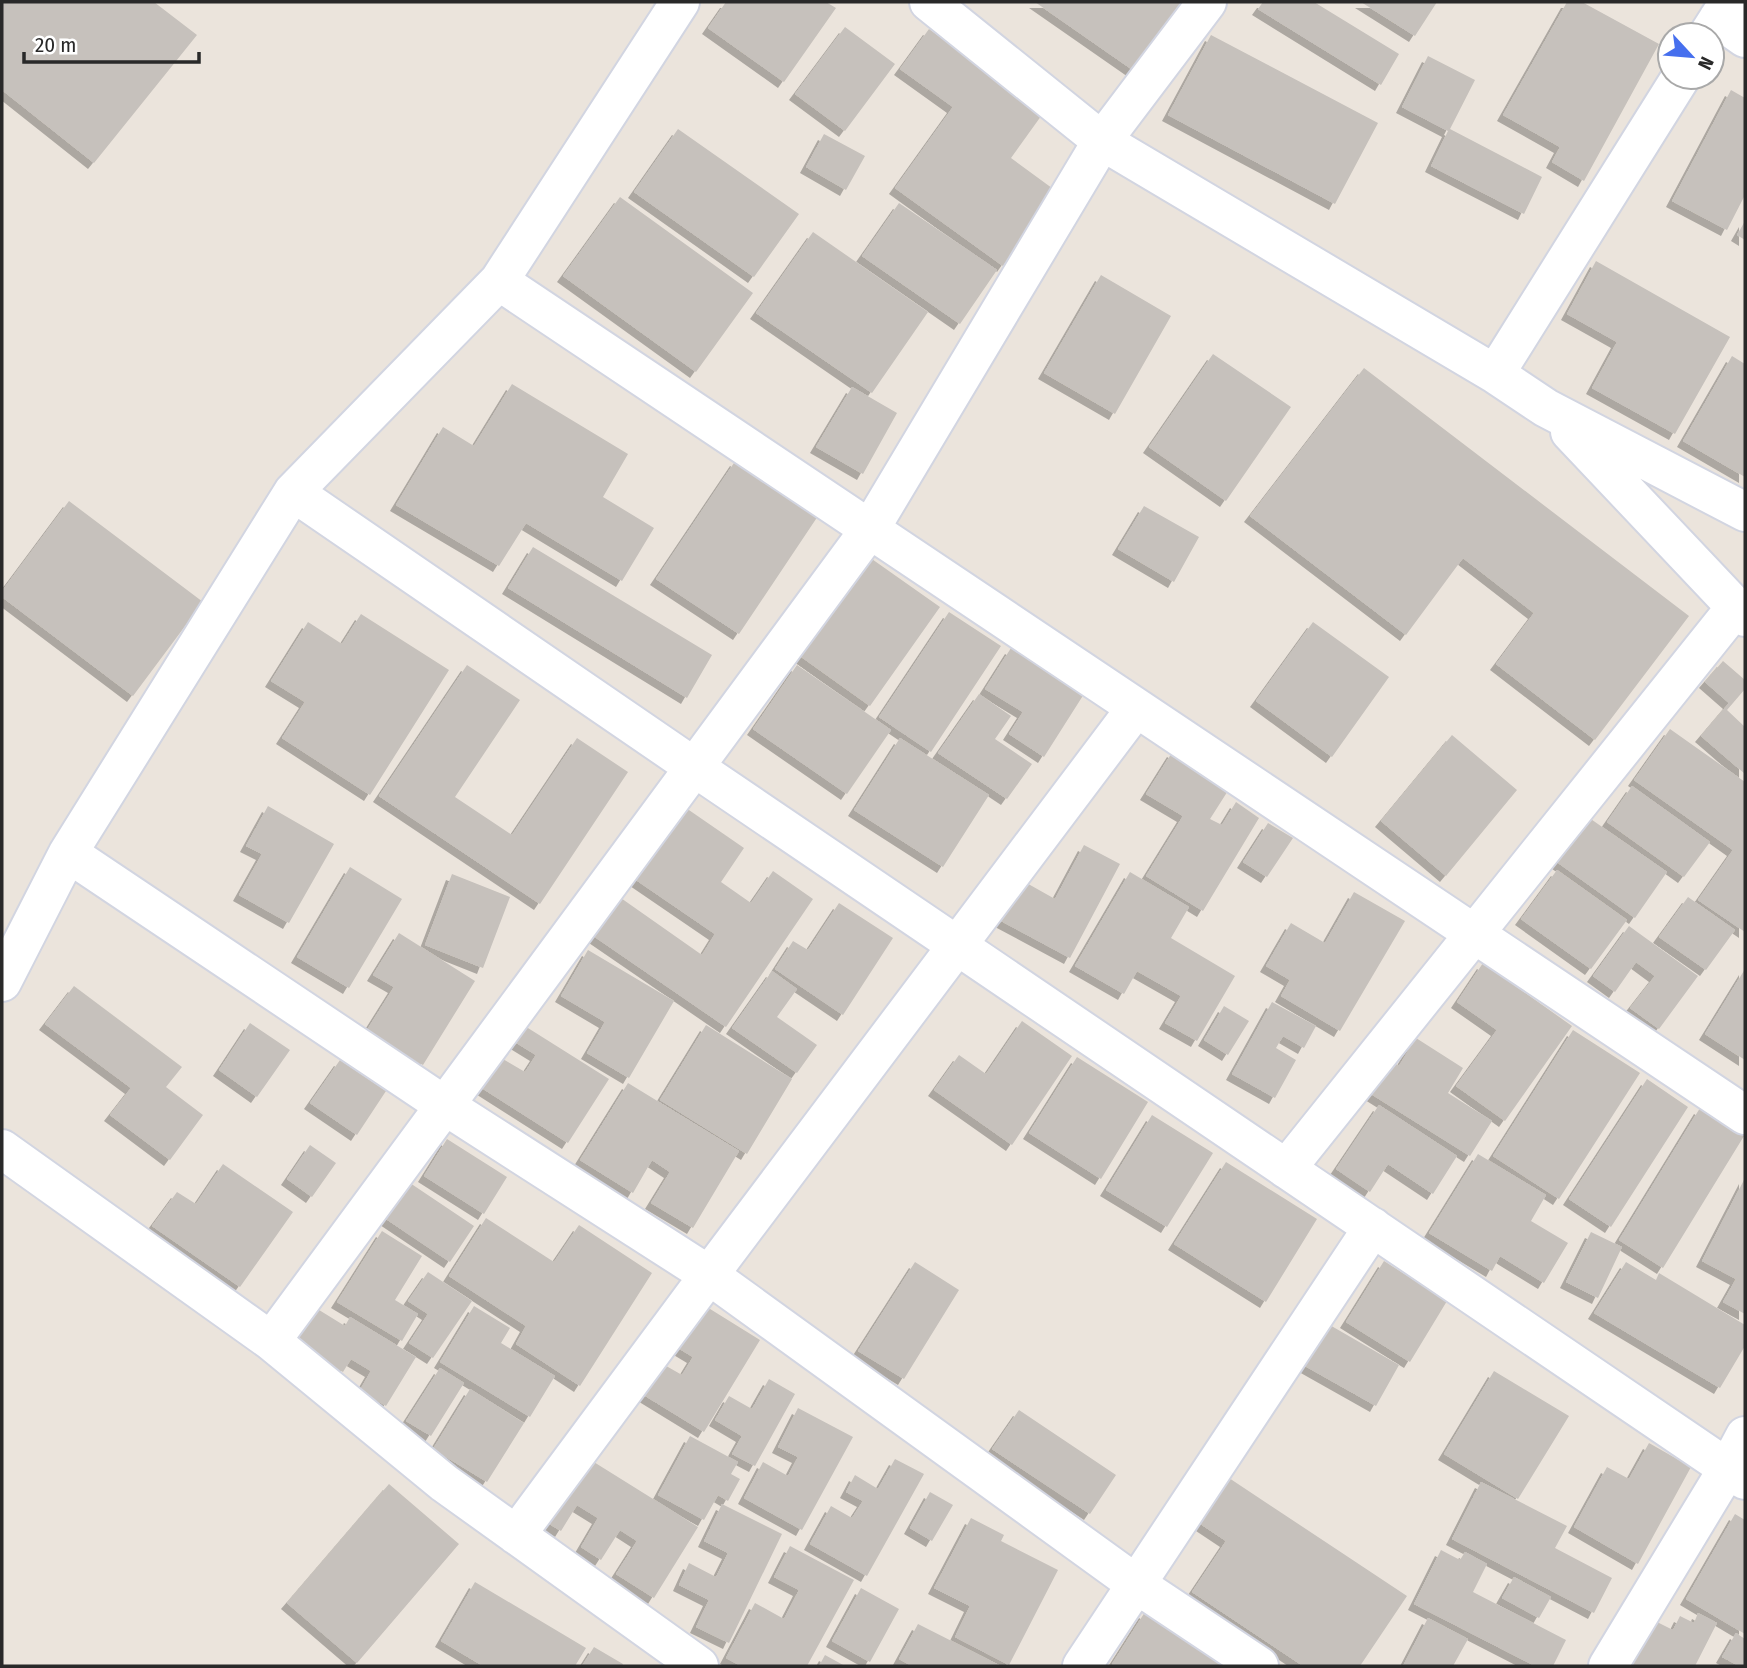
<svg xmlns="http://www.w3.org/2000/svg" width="1747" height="1668" viewBox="0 0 1747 1668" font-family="'Fira Sans Condensed',sans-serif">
<defs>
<filter id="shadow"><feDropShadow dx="-6" dy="6" stdDeviation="0" flood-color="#0004"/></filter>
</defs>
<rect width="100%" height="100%" fill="#ebe4dc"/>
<path fill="#c6c1bc" filter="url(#shadow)" d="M 2,2 L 154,2 L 197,35 L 94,163 L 2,90 Z
M 726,2 L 826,2 L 836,8 L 784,82 L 708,28 Z
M 1035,2 L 1186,2 L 1137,73 Z
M 1263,2 L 1314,2 L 1399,54 L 1381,85 L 1258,9 Z
M 1361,2 L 1437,2 L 1415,36 Z
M 1567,2 L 1582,2 L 1659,44 L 1584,181 L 1552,162 L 1560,147 L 1503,115 Z
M 845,27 L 895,64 L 845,131 L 795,94 Z
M 929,29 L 1044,112 L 1011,158 L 1056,191 L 1003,266 L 895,188 L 953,107 L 900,69 Z
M 1211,35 L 1378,123 L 1335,204 L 1168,115 Z
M 1428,56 L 1475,80 L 1450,129 L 1542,177 L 1524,214 L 1431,166 L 1448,131 L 1402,107 Z
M 1731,90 L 1745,98 L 1745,195 L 1727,230 L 1672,201 Z
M 678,129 L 799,214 L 754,277 L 634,192 Z
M 824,134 L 865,156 L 846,190 L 806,167 Z
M 620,197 L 753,293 L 696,372 L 563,276 Z
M 899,203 L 997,270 L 960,324 L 862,256 Z
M 1745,221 L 1745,240 L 1737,235 Z
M 813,232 L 928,312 L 872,393 L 756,313 Z
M 1596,261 L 1730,337 L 1675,434 L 1592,388 L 1617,342 L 1567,314 Z
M 1101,275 L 1171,316 L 1115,414 L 1044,373 Z
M 1213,354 L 1291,407 L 1226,501 L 1149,447 Z
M 1732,356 L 1745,364 L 1745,477 L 1683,441 Z
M 1364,368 L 1689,616 L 1595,740 L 1496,664 L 1534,613 L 1463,558 L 1406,635 L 1250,516 Z
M 512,384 L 628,454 L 603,497 L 654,528 L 622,581 L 526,523 L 499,566 L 396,505 L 443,427 L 474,446 Z
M 852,387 L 897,413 L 863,474 L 816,447 Z
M 736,460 L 818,516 L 739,634 L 656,579 Z
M 69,501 L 203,602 L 133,696 L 2,597 L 2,591 Z
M 1144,506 L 1199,537 L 1174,582 L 1118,549 Z
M 533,547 L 712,655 L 687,698 L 508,588 Z
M 869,557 L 940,607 L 870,706 L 800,656 Z
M 949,612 L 1001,646 L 931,752 L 879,717 Z
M 361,614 L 449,670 L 370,795 L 282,738 L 305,702 L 271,681 L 308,622 L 342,644 Z
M 1313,622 L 1389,677 L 1332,757 L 1256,701 Z
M 1011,648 L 1084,694 L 1044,757 L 1009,734 L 1023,712 L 985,689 Z
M 1723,661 L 1745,680 L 1745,689 L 1727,710 L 1745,727 L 1745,774 L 1701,736 L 1729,703 L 1705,682 Z
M 467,665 L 520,700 L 455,797 L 512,835 L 577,738 L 628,772 L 540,904 L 379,796 Z
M 797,665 L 891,730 L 847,794 L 753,729 Z
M 979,694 L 1011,716 L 995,739 L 1032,764 L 1007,799 L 938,753 Z
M 1670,729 L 1745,782 L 1745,932 L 1698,900 L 1733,850 L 1634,780 Z
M 1452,735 L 1517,790 L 1446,876 L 1381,821 Z
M 900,738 L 989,795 L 943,867 L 854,810 Z
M 1173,751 L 1231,786 L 1210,819 L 1222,825 L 1236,802 L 1259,818 L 1203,911 L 1146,876 L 1183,816 L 1146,794 Z
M 1632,786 L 1710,842 L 1684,877 L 1607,822 Z
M 268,806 L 334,844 L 289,923 L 239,895 L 262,854 L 246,846 Z
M 686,808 L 744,848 L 721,882 L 751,903 L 773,871 L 813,899 L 726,1027 L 592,935 L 618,896 L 702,955 L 715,934 L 636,880 Z
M 1585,815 L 1667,872 L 1635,918 L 1554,860 Z
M 1268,823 L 1293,838 L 1267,877 L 1243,862 Z
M 1084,845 L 1120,864 L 1070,958 L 1001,921 L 1023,881 L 1055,899 Z
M 350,867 L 402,899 L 349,988 L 297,957 Z
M 1557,870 L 1627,920 L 1591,969 L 1521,919 Z
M 1130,872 L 1189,907 L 1171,938 L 1235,976 L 1197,1041 L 1165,1023 L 1181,996 L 1137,971 L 1124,994 L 1075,966 Z
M 452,874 L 510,897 L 483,968 L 425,945 Z
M 1354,892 L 1405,921 L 1340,1031 L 1281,996 L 1290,980 L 1266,966 L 1291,923 L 1325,943 Z
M 1688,897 L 1735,930 L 1706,970 L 1659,937 Z
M 839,903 L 893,938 L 843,1015 L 775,969 L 793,941 L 808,950 Z
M 1629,926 L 1698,976 L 1659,1029 L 1630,1008 L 1655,976 L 1636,962 L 1615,992 L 1593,976 Z
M 399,933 L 475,981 L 423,1065 L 367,1030 L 394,987 L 373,975 Z
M 588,950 L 674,1001 L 629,1078 L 587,1053 L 605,1022 L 561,996 Z
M 1483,963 L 1572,1026 L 1505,1121 L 1456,1086 L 1497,1030 L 1457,1002 Z
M 1745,969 L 1745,1060 L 1705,1034 Z
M 772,971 L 797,989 L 777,1017 L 817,1045 L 797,1073 L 732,1028 Z
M 74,986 L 182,1067 L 166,1087 L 203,1115 L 170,1160 L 110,1115 L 131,1088 L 45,1024 Z
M 1272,1002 L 1316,1026 L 1304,1048 L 1283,1036 L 1276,1048 L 1296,1060 L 1275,1098 L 1232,1074 Z
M 1224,1006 L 1249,1021 L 1228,1055 L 1204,1040 Z
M 1022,1021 L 1072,1056 L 1012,1145 L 934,1090 L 959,1055 L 986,1074 Z
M 250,1023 L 290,1050 L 257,1097 L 219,1070 Z
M 520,1023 L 609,1079 L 568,1143 L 477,1085 L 496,1055 L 525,1072 L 536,1055 L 510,1039 Z
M 706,1025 L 792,1079 L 747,1154 L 660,1100 Z
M 1573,1030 L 1640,1073 L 1559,1199 L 1493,1156 Z
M 1416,1038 L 1463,1068 L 1448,1093 L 1492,1121 L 1470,1156 L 1371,1094 L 1391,1061 L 1399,1066 Z
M 1077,1057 L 1148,1102 L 1101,1179 L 1029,1133 Z
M 340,1060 L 386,1091 L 357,1135 L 310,1103 Z
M 1647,1079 L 1688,1107 L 1611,1227 L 1569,1199 Z
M 628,1083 L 739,1151 L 693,1228 L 651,1203 L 670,1172 L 652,1160 L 633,1193 L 580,1160 Z
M 1379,1105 L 1457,1156 L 1433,1194 L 1388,1164 L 1370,1192 L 1336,1169 Z
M 1700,1108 L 1744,1136 L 1663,1268 L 1619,1240 Z
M 1152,1115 L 1213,1153 L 1167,1227 L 1106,1190 Z
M 447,1139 L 507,1177 L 484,1214 L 424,1176 Z
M 310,1145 L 336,1163 L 312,1197 L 287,1179 Z
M 1478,1154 L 1546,1195 L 1531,1221 L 1568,1243 L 1544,1283 L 1500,1256 L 1492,1271 L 1429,1233 Z
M 1226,1162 L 1317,1219 L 1266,1302 L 1174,1244 Z
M 223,1164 L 293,1212 L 240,1287 L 152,1226 L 177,1192 L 196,1204 Z
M 1745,1178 L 1745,1314 L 1723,1302 L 1736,1279 L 1702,1261 Z
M 410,1183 L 474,1226 L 450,1262 L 386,1219 Z
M 486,1218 L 554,1262 L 579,1225 L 652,1273 L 580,1386 L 516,1344 L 526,1326 L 449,1276 Z
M 382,1231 L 422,1256 L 395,1300 L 418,1314 L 402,1341 L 337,1302 Z
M 1591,1232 L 1622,1247 L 1598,1298 L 1566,1282 Z
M 1384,1261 L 1447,1301 L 1410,1362 L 1346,1322 Z
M 915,1262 L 959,1290 L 904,1379 L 858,1351 Z
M 1626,1262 L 1656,1280 L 1659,1273 L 1745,1325 L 1745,1346 L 1720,1388 L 1594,1313 Z
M 428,1272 L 472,1301 L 433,1358 L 409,1343 L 428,1314 L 408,1301 Z
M 694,1299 L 760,1340 L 704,1432 L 642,1394 L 661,1363 L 682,1375 L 693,1357 L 668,1342 Z
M 311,1305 L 345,1326 L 350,1317 L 416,1357 L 386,1406 L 360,1390 L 371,1371 L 351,1359 L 343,1372 L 289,1340 Z
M 474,1306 L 510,1328 L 501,1343 L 555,1376 L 530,1417 L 440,1362 Z
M 1328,1324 L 1399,1365 L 1376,1406 L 1305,1366 Z
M 440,1368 L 464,1383 L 431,1436 L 406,1421 Z
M 1494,1371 L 1569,1416 L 1518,1499 L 1444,1454 Z
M 769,1379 L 795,1394 L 755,1466 L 732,1454 L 742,1436 L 715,1420 L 729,1396 L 752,1409 Z
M 470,1389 L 524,1423 L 487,1482 L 433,1449 Z
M 798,1408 L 853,1437 L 802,1530 L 744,1498 L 763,1462 L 788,1476 L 798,1457 L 778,1447 Z
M 1019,1410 L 1116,1475 L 1090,1514 L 992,1449 Z
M 690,1436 L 738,1462 L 731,1474 L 740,1479 L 728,1501 L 718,1495 L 704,1520 L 658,1495 Z
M 1649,1443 L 1691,1467 L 1638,1564 L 1574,1527 L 1607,1467 L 1629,1479 Z
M 581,1454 L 698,1527 L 654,1598 L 616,1574 L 637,1541 L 620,1530 L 601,1560 L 581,1547 L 598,1518 L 577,1505 L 561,1531 L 541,1519 Z
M 895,1459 L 924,1474 L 867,1576 L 810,1544 L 831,1506 L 852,1518 L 863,1501 L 846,1492 L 855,1475 L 878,1489 Z
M 1229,1478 L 1407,1596 L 1360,1666 L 1303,1666 L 1192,1592 L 1226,1541 L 1199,1523 Z
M 1481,1482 L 1567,1526 L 1555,1548 L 1612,1578 L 1594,1613 L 1452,1539 Z
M 389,1484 L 459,1544 L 357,1663 L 287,1603 Z
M 930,1492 L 953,1505 L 932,1541 L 910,1528 Z
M 722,1504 L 782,1534 L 729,1643 L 696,1627 L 709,1600 L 679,1585 L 689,1563 L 716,1577 L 728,1553 L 704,1541 Z
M 1735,1514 L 1745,1520 L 1745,1634 L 1686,1599 Z
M 971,1518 L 1004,1535 L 1001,1541 L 1058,1570 L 1009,1665 L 955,1637 L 970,1606 L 934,1588 Z
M 790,1546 L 854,1580 L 807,1666 L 741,1666 L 726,1658 L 755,1603 L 784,1619 L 799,1590 L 774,1577 Z
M 1441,1550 L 1460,1560 L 1465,1552 L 1487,1564 L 1473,1592 L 1566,1640 L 1553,1666 L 1535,1666 L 1414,1604 Z
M 1514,1577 L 1551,1597 L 1539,1618 L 1502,1598 Z
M 475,1582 L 586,1648 L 575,1666 L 483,1666 L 441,1641 Z
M 861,1588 L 899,1609 L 870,1662 L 832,1641 Z
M 1145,1612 L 1230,1666 L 1117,1666 L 1112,1664 Z
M 1698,1613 L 1717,1623 L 1695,1666 L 1629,1666 L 1653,1620 L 1673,1630 L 1680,1616 L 1694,1623 Z
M 1428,1618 L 1468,1639 L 1453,1666 L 1403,1666 Z
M 918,1624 L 1001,1666 L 912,1666 L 899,1659 Z
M 1736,1633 L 1745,1639 L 1745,1666 L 1739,1666 L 1722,1657 Z
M 594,1647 L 623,1664 L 622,1666 L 582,1666 Z
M 825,1655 L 845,1666 L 819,1666 Z"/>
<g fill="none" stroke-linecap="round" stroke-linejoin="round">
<defs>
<path id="street" d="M 929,2 L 1102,141 L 1495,374 L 1546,408 L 1745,512
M 1718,19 L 1745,38
M 1708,35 L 1729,2
M 499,281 L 1745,1115
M 1495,374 L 1681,77
M 1570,432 L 1745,617
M 293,492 L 694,767 L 1745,1480
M 68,853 L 444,1105 L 709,1275 L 1136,1584 L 1259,1666
M 2,982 L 68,853 L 293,492 L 499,281 L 680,2
M 2,1149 L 271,1341 L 444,1483 L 699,1666
M 1286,1169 L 1736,607
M 271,1341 L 870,529 L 1102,141 L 1207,2
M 516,1535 L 709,1275 L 1136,708
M 1082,1666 L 1373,1227
M 1608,1666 L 1728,1468 L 1745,1436"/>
</defs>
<use href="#street" stroke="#d2d5e1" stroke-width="42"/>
<use href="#street" stroke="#fff" stroke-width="38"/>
</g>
<rect width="1747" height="1668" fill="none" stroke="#292929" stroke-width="7"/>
<g transform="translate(1691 56) rotate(116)"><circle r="33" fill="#ffffff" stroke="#a9a9a9" stroke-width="2"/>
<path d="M0-5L12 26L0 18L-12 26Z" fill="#466fee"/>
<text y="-10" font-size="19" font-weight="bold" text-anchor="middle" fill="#292929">N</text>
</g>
<path d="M24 52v10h175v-10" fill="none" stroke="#292929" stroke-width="3.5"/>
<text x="35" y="52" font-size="21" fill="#292929" stroke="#ffffff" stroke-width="5" paint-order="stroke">20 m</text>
</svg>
